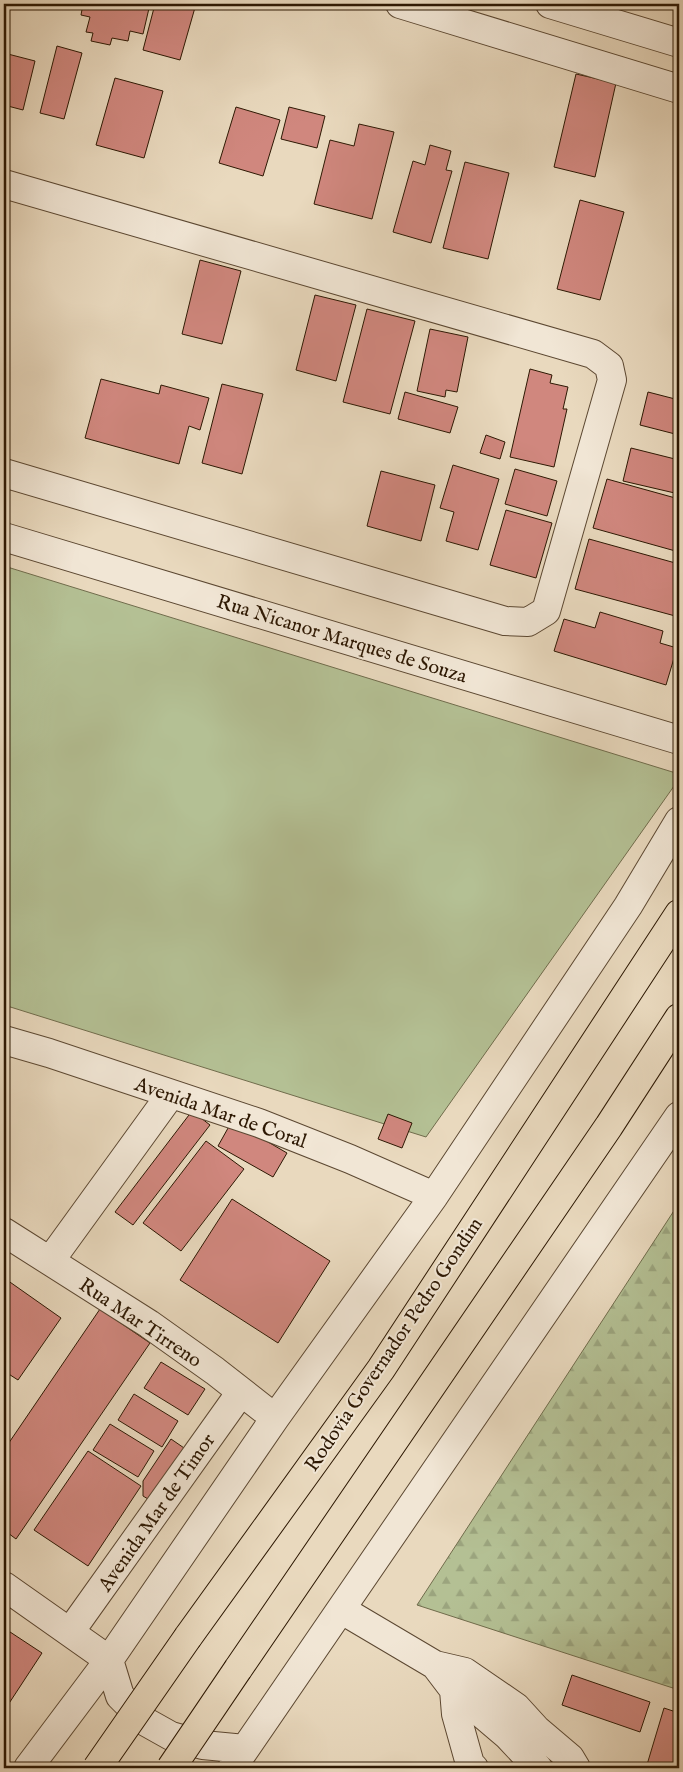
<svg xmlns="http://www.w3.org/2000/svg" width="683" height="1772" viewBox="0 0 683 1772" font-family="'IM FELL English',serif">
<defs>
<pattern id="forest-firs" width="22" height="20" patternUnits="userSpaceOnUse" patternTransform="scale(1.25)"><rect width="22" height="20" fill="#b4c094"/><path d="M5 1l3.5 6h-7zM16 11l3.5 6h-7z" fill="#9ba47e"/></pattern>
</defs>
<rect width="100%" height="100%" fill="#e9d9be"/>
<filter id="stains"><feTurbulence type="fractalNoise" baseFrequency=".004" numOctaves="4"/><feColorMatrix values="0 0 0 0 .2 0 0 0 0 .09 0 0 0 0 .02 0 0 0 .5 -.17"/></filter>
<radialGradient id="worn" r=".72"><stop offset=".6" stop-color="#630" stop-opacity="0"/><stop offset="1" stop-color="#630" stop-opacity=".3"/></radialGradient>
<path fill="#b4c094" stroke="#706c4c" d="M 4,566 L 679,774 L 679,779 L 426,1137 L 4,1005 Z"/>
<path fill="url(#forest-firs)" stroke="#706c4c" d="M 679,1203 L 679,1690 L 417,1605 Z"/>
<path fill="#d0877e" stroke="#2d1803" d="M 83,4 L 150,4 L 143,34 L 130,31 L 128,41 L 112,38 L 110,45 L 91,41 L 93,33 L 86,32 L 90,17 L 81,15 Z
M 155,4 L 196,4 L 180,60 L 143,50 Z
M 57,46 L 82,53 L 64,119 L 40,113 Z
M 4,53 L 35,61 L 23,110 L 4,105 Z
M 576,74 L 616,83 L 595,177 L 554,167 Z
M 115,78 L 163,91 L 144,158 L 96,145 Z
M 236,107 L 280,120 L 263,176 L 219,163 Z
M 289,107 L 325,116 L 317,148 L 281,139 Z
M 359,124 L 394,132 L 372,219 L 314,204 L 330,140 L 354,146 Z
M 430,145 L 451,151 L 446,170 L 452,171 L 431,243 L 393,232 L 413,161 L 425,165 Z
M 465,162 L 509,173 L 488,259 L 443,248 Z
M 580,200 L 624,212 L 600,300 L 557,289 Z
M 200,260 L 241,271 L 222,344 L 182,334 Z
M 315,295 L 356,305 L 336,381 L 296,370 Z
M 367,309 L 415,321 L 390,414 L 343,402 Z
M 430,329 L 468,337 L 457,392 L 446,390 L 445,397 L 417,391 Z
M 530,369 L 552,375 L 550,383 L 568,387 L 563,409 L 567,409 L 554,467 L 510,457 Z
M 101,379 L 159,394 L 161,385 L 209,398 L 200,430 L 189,426 L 179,464 L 85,438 Z
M 222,384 L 263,394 L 242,474 L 202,463 Z
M 405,392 L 458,407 L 450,433 L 398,419 Z
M 648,392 L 679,400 L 679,435 L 640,425 Z
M 486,435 L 505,442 L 500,459 L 480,453 Z
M 631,448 L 679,460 L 679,494 L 623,481 Z
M 453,465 L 499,479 L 478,550 L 446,541 L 454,512 L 440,508 Z
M 515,469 L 557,481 L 547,516 L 505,504 Z
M 381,471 L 435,485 L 421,541 L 367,526 Z
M 607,479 L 679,499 L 679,552 L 593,528 Z
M 506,510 L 552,523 L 536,578 L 490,565 Z
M 589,539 L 679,564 L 679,617 L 575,589 Z
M 600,612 L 663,631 L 660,643 L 677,648 L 666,685 L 554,651 L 564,619 L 595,628 Z
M 192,1111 L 210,1125 L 133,1225 L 115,1212 Z
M 388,1114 L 412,1123 L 402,1148 L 378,1139 Z
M 232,1121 L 287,1153 L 273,1177 L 218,1146 Z
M 206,1141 L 244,1169 L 181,1251 L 143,1223 Z
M 232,1199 L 330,1261 L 278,1343 L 180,1280 Z
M 7,1280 L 61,1318 L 18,1380 L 4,1371 L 4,1285 Z
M 100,1309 L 150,1343 L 16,1539 L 4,1530 L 4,1450 Z
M 161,1362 L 205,1389 L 188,1415 L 144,1388 Z
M 134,1394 L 178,1421 L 162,1447 L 118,1420 Z
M 110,1424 L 154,1451 L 138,1477 L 93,1450 Z
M 171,1439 L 187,1450 L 153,1502 L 143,1496 L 143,1481 Z
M 88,1451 L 141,1486 L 88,1566 L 34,1530 Z
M 4,1628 L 42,1653 L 4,1711 Z
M 572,1675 L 650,1702 L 640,1732 L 562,1705 Z
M 664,1708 L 679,1713 L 679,1768 L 646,1768 Z"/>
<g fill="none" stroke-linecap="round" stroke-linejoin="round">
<defs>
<path id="minor" d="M 400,4 L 679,89
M 550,4 L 679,43
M 4,184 L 593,354 L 609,366 L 612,380 L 546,611 L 528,622 L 505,621 L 4,473
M 4,537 L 679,740
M 4,1040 L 49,1053 L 259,1123 L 350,1159 L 434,1196
M 4,1232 L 149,1324 L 215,1371 L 275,1418
M 50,1261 L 171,1094
M 4,1586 L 109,1660 L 120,1696 L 146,1722 L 171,1736 L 203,1745 L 245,1749
M 342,1610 L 435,1665 L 465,1672 L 516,1707 L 537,1730 L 570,1758 L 576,1768
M 70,1632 L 241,1392
M 435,1665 L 454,1690 L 507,1735 L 538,1768
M 459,1682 L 454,1690 L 456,1714 L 470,1764 L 474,1768
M 28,1768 L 109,1660 L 275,1418 L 434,1196 L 628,906 L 679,821
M 232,1768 L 679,1116"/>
<path id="highway" d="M 188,1637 L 381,1369 L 679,914
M 238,1669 L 609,1126 L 679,1018"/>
</defs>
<use href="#minor" stroke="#5c4832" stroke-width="30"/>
<use href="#highway" stroke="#2d1803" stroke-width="30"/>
<use href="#minor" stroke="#f1e6d5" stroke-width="28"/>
<use href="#highway" stroke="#e9d9be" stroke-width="28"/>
<defs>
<path id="highway-bridge" d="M 97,1768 L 188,1637
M 171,1768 L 238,1669"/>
</defs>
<use href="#highway-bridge" stroke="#2d1803" stroke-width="30" stroke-linecap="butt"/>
<use href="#highway-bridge" stroke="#e9d9be" stroke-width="28"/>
</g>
<g text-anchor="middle" stroke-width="4" stroke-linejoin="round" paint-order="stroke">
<g font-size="20" fill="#2d1803" stroke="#f1e6d5">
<text transform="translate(342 638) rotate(17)" y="7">Rua Nicanor Marques de Souza</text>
<text transform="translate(221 1112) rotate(19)" y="7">Avenida Mar de Coral</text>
<text transform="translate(141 1322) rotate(34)" y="7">Rua Mar Tirreno</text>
<text transform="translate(393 1344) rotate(-56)" y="7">Rodovia Governador Pedro Gondim</text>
<text transform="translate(156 1512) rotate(-55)" y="7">Avenida Mar de Timor</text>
</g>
</g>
<rect width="683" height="1772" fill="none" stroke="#e9d9be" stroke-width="20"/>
<rect x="5" y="5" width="673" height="1762" fill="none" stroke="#2d1803" stroke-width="2.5"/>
<rect x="10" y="10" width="663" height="1752" fill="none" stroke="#2d1803"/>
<rect width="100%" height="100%" filter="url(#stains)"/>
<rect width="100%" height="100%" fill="url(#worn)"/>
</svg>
